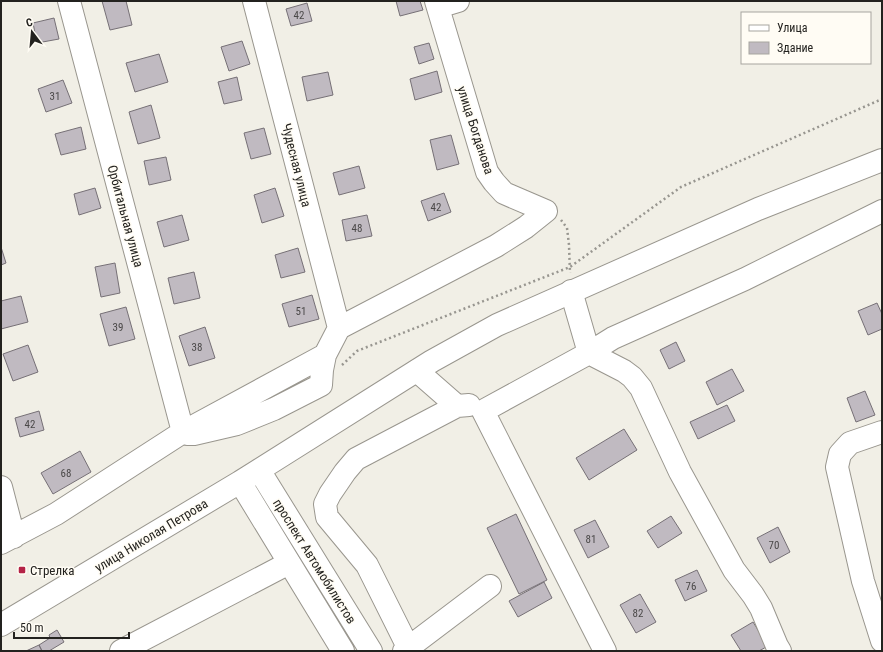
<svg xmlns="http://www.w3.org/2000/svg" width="883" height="652" viewBox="0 0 883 652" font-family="'Roboto Condensed',sans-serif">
<rect width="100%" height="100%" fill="#f1efe6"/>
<path fill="#c0bac1" stroke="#767076" d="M 102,1 L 126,1 L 132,25 L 110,30 Z
M 396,1 L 420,1 L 423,10 L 400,16 Z
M 307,3 L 312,21 L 291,26 L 286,9 Z
M 54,18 L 59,39 L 37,43 L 33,23 Z
M 242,41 L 250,64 L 229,71 L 221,47 Z
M 429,43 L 434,59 L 419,64 L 414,47 Z
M 159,54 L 168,82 L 135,92 L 126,63 Z
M 437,71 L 442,92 L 415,100 L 410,79 Z
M 328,72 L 333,95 L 307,101 L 302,77 Z
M 237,77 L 242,100 L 224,104 L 218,82 Z
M 63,80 L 72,103 L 46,112 L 38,89 Z
M 151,105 L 160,138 L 138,144 L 129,112 Z
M 81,127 L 86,149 L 61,155 L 55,134 Z
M 264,128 L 271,154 L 251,159 L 244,133 Z
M 451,135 L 459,164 L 437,170 L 430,140 Z
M 166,157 L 171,180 L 149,185 L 144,161 Z
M 359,166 L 365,188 L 339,195 L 333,173 Z
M 95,188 L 101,208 L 79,215 L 74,194 Z
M 275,188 L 284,216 L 262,223 L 254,195 Z
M 444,193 L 451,212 L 428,221 L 421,201 Z
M 182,215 L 189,240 L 164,247 L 157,222 Z
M 367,215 L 372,236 L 346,241 L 342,220 Z
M 1,247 L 6,263 L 1,265 Z
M 298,248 L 305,272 L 281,278 L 275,255 Z
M 115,263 L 120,293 L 101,297 L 95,267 Z
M 194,272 L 200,298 L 174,304 L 168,278 Z
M 312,295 L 319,319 L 289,327 L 282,304 Z
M 21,296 L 28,322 L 1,329 L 1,301 Z
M 877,303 L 882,314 L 882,329 L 868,335 L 858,311 Z
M 126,307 L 135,339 L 109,346 L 100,314 Z
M 205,327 L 215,358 L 189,366 L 179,336 Z
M 676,342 L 685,361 L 669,369 L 660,350 Z
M 28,345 L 38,372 L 13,381 L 3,354 Z
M 732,369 L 744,391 L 717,405 L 706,382 Z
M 865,391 L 875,415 L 856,422 L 847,398 Z
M 727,405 L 735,421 L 698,439 L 690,422 Z
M 39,411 L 44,430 L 20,437 L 15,418 Z
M 624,429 L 637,450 L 589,480 L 576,458 Z
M 80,451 L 91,472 L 53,494 L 41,473 Z
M 516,514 L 547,580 L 519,594 L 487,528 Z
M 671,516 L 682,533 L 658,548 L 647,531 Z
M 595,520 L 609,547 L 588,558 L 574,530 Z
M 778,527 L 790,552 L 770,563 L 757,538 Z
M 697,570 L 707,591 L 685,601 L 675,580 Z
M 544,582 L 552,598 L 518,617 L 509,601 Z
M 640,594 L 656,622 L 636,633 L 620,605 Z
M 753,622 L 768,646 L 759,651 L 741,651 L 731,635 Z
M 57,630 L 64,642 L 49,651 L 42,651 L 39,645 L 50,638 L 49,635 Z
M 39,645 L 42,651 L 26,651 Z"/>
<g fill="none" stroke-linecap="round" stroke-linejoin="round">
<defs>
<path id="minor" d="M 69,1 L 183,432 L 187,434 L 194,434 L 237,424 L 274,409 L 321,385 L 322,370 L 325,355
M 254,1 L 339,328
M 438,7 L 458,1
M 571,291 L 589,353 L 613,338 L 745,279 L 882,211
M 417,371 L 457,406 L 469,405
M 882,432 L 850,443 L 840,454 L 837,467 L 863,581 L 882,641
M 1,487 L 14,537
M 1,543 L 56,514 L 183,432 L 325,355 L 339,328 L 496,246 L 526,227 L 546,211 L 504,193 L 494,182 L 487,172 L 436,1
M 121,651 L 289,563
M 404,651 L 490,586
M 410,651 L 367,565 L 327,517 L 325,504 L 330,494 L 345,472 L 356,459 L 457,406
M 605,651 L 483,411 L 589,353 L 624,371 L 632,377 L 641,388 L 680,472 L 734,570 L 753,595 L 761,608 L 777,646 L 780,651"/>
<path id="major" d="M 259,470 L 371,651
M 240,482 L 343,651
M 1,625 L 240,482 L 432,361 L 497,325 L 758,209 L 882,160"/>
</defs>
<use href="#minor" stroke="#99968e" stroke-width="24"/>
<use href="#major" stroke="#99968e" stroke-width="24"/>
<path stroke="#989690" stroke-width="2.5" stroke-dasharray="2 3" stroke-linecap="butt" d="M 561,220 L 567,228 L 569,245 L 570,273
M 342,365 L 357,351 L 570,267 L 681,187 L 882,99"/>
<use href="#minor" stroke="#fff" stroke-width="22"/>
<use href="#major" stroke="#fff" stroke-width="22"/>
</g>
<rect fill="#b42347" stroke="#fffcf4" stroke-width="1.5" x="18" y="566" width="8" height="8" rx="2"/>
<g text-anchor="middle" stroke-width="3" stroke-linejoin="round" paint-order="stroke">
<g font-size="11" fill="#4a4848">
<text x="299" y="19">42</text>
<text x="55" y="100">31</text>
<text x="436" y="211">42</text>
<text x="357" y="232">48</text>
<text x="301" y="315">51</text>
<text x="118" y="331">39</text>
<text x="197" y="351">38</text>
<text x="30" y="428">42</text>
<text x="66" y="477">68</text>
<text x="591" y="543">81</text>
<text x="774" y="549">70</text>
<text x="691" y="590">76</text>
<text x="638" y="617">82</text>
</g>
<g font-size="13" fill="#23221f" stroke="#fffcf4">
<text transform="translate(476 130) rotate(72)" y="5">улица Богданова</text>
<text transform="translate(297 165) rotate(76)" y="5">Чудесная улица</text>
<text transform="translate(126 216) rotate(75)" y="5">Орбитальная улица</text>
<text transform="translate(151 535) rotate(-31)" y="5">улица Николая Петрова</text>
<text transform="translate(315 561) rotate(58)" y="5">проспект Автомобилистов</text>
</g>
<g font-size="13" fill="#23221f" stroke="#fffcf4" text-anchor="start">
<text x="30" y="575">Стрелка</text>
</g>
</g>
<rect width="883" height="652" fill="none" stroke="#23221f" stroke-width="4"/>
<rect x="741" y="12" width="130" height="52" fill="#fffcf4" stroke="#a7a59f"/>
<rect x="749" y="25" width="20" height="6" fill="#ffffff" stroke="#a7a59f"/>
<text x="777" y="32" font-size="12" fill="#23221f">Улица</text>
<rect x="749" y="42" width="20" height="12" fill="#c0bac1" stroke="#a7a59f"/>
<text x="777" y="52" font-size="12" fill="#23221f">Здание</text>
<g transform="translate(32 32) rotate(344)" stroke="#fffcf4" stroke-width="3" paint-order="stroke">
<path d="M0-3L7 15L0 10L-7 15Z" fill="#23221f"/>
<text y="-6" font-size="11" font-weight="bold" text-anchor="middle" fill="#23221f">С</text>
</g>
<path d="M14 632v6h115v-6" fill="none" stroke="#23221f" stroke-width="2"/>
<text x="20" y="632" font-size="12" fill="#23221f" stroke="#fffcf4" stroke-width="3" paint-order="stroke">50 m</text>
</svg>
